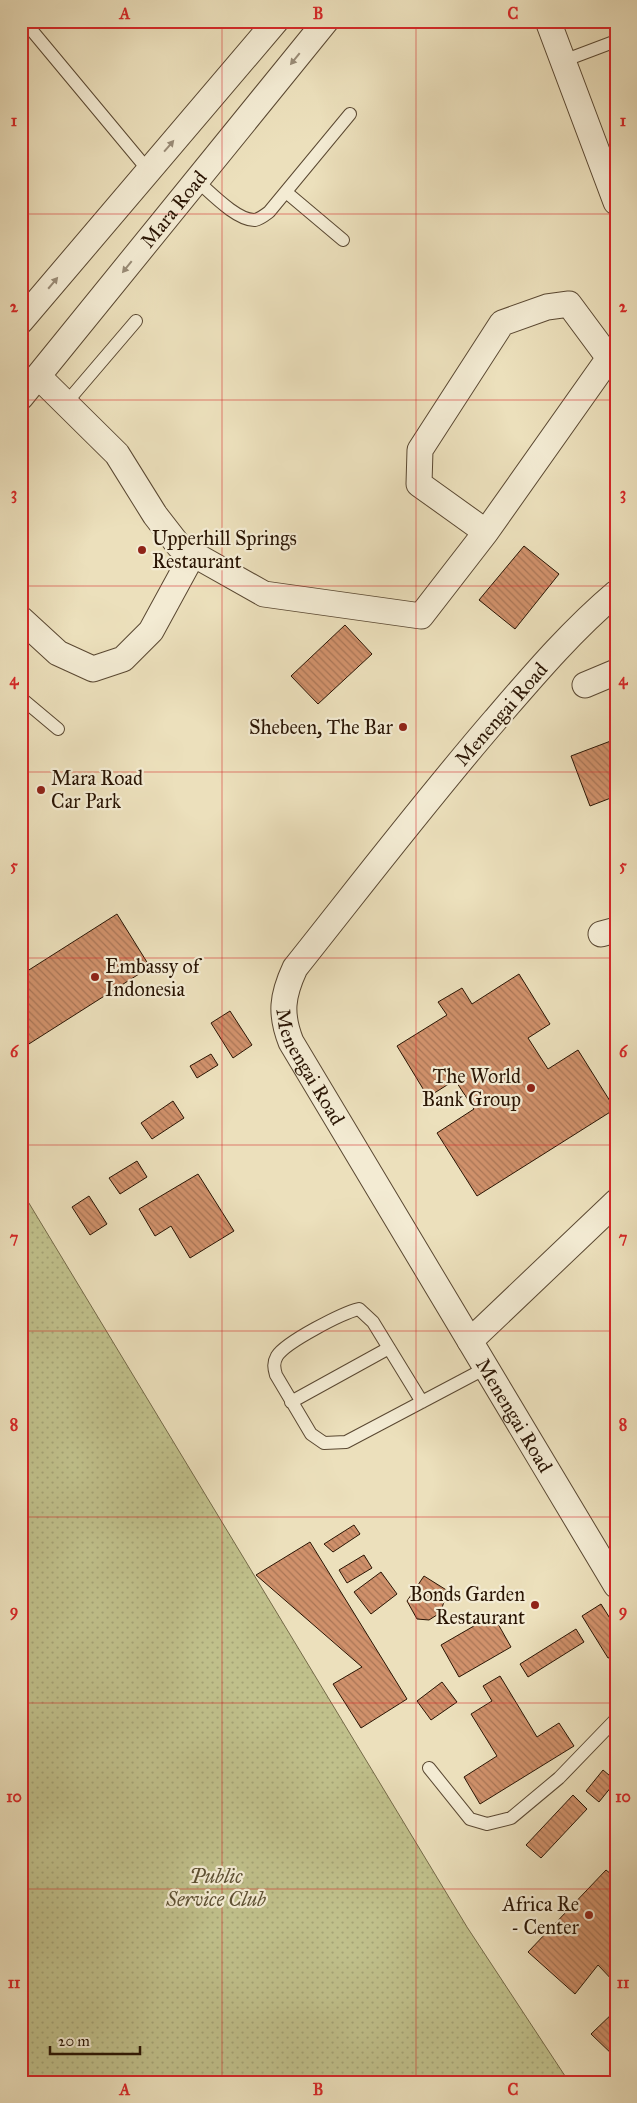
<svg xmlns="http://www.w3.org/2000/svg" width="637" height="2103" viewBox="0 0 637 2103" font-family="'IM FELL Great Primer',serif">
<defs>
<pattern id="park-dots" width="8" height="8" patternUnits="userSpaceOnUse" patternTransform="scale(1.25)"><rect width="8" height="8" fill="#c0c08b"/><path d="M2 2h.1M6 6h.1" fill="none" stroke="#a5a476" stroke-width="1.8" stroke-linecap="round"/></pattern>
<pattern id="building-back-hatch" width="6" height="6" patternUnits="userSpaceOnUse" patternTransform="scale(1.25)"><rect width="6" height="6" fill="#d0916b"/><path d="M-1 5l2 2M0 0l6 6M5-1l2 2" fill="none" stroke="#a97556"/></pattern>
</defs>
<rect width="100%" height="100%" fill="#ece0bc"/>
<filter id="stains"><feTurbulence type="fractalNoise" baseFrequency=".004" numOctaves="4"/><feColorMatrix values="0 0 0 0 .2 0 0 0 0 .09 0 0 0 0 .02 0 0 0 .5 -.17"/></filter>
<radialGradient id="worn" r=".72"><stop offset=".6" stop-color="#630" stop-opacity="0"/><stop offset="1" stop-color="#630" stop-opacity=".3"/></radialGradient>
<path fill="url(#park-dots)" stroke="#756a48" d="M 21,1190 L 467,1927 L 569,2082 L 21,2082 Z"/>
<path fill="url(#building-back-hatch)" stroke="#2a1504" d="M 524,546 L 559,574 L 515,629 L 479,600 Z
M 345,625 L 372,654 L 318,704 L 291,676 Z
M 616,739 L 616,796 L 590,806 L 571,756 Z
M 117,914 L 150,967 L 21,1049 L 21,975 Z
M 519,974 L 550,1024 L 528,1038 L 548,1069 L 578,1050 L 615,1109 L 477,1196 L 437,1133 L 474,1109 L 455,1080 L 428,1097 L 397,1046 L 447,1015 L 438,1002 L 462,988 L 472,1004 Z
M 230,1011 L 252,1045 L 233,1058 L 211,1023 Z
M 211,1054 L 218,1065 L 197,1078 L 190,1066 Z
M 173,1101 L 184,1118 L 152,1139 L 141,1123 Z
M 137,1161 L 147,1177 L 120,1194 L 109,1178 Z
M 198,1174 L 234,1231 L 190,1258 L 171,1226 L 155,1236 L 139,1209 Z
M 89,1196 L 107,1224 L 90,1235 L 72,1207 Z
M 354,1525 L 360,1534 L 333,1552 L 324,1544 Z
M 310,1542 L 407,1699 L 361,1728 L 333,1684 L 362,1667 L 256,1575 Z
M 364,1555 L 372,1568 L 347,1583 L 339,1570 Z
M 381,1572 L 397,1594 L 371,1614 L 354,1592 Z
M 424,1576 L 448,1591 L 440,1613 L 429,1620 L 417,1619 L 407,1601 Z
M 601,1604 L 616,1628 L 616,1656 L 608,1658 L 582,1616 Z
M 493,1615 L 511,1647 L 459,1677 L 441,1645 Z
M 576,1629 L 584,1642 L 528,1677 L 520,1664 Z
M 500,1676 L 537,1737 L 559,1723 L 574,1746 L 480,1804 L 464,1777 L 497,1756 L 471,1714 L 492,1701 L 483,1686 Z
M 442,1682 L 457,1702 L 431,1720 L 417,1701 Z
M 603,1770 L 616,1781 L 599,1802 L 586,1791 Z
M 573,1795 L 587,1809 L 541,1858 L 526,1845 Z
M 606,1870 L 616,1878 L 616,1984 L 598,1965 L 575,1994 L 528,1952 Z
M 616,2010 L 616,2058 L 591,2034 Z"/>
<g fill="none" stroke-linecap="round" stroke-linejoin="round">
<defs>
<path id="service" d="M 24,21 L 148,170
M 563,61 L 616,41
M 196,180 C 210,192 237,221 255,220 C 260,219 265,215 269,212 L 350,114
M 286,192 L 343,240
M 66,403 L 136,321
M 21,698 L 58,729
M 291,1402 L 389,1348
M 422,1402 L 373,1322 L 359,1309 C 342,1313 286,1342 277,1356 C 273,1363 274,1368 276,1375 L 311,1434 L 324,1443 L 346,1442 L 486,1368
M 429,1768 L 470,1819 L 487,1824 L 511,1818 L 559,1778 L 616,1719"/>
<g id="minor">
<path d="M 548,21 L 616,202"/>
<path d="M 21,321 L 276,21"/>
<path d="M 39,377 L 117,454 L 155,515 L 179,546 L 264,594 L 421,616 L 486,532 L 419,484 L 420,450 L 502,323 L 547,307 L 569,304 L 609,358 L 486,532"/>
<path id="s1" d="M 21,397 L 326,21"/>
<path id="s2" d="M 616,593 C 571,631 533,676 495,720 C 426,800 361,885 295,968 C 282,996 280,1014 291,1042 L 616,1585"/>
<path d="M 21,619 L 58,653 L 93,669 L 123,659 L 151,631 L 193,554"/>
<path d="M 585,685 L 616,672"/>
<path d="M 601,934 L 616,930"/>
<path d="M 470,1341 L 616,1202"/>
</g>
</defs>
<use href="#service" stroke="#5a4832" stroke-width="14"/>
<use href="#minor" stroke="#5a4832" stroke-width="27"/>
<use href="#service" stroke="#f3ebd3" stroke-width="12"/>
<use href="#minor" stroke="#f3ebd3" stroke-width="25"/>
</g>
<defs><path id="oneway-solid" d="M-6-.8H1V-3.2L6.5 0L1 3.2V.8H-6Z" transform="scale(1.25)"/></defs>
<g fill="#998b76">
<use href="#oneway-solid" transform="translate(295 59) rotate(129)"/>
<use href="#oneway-solid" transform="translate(169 146) rotate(-49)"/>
<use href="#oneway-solid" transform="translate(127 267) rotate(129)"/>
<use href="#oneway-solid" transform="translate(53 283) rotate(-50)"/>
</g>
<path fill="none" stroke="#d62828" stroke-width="1" stroke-opacity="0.55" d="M 222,21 L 222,2082M 416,21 L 416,2082M 21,214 L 616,214M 21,400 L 616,400M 21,586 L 616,586M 21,772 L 616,772M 21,958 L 616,958M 21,1145 L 616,1145M 21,1331 L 616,1331M 21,1517 L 616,1517M 21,1703 L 616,1703M 21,1889 L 616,1889"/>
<g fill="#8f2418" stroke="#f3ebd3" stroke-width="2">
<circle cx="142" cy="550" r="5"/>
<circle cx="403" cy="727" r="5"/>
<circle cx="41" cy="790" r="5"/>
<circle cx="95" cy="977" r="5"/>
<circle cx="531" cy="1088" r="5"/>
<circle cx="535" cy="1605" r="5"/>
<circle cx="589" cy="1915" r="5"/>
</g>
<g text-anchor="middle" stroke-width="4.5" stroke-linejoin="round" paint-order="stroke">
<g font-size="20" fill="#2a1504" stroke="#f3ebd3">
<text dy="7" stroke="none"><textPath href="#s1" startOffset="242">Mara Road</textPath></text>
<text transform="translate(501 714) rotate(-49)" y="7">Menengai Road</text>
<text dy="7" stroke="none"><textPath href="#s2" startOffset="601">Menengai Road</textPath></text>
<text dy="7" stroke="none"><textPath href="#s2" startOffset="1006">Menengai Road</textPath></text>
</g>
<g font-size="20" fill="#2a1504" stroke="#f3ebd3" text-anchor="end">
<text x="152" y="545" text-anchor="start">Upperhill Springs<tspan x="152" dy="23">Restaurant</tspan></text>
<text x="393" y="734">Shebeen, The Bar</text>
<text x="51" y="785" text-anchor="start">Mara Road<tspan x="51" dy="23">Car Park</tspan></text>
<text x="105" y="973" text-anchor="start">Embassy of<tspan x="105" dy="23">Indonesia</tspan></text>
<text x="521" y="1083">The World<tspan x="521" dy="23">Bank Group</tspan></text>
<text x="525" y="1601">Bonds Garden<tspan x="525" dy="23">Restaurant</tspan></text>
<text x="579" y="1911">Africa Re<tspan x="579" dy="23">- Center</tspan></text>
</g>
<g font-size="20" font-style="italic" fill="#5e5133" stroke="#f3ebd3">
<text x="216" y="1883">Public<tspan x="216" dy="23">Service Club</tspan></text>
</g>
</g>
<rect width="637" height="2103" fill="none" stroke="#ece0bc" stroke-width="55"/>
<path d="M50 2046v8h90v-8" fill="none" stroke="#2a1504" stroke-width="2.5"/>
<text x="58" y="2046" font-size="15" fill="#2a1504" stroke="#f3ebd3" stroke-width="4" paint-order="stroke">20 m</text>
<rect x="28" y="28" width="582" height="2048" fill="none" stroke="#d62828" stroke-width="2"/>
<g font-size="16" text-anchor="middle" font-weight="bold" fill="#d62828">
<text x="125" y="19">A</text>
<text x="318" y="19">B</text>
<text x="513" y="19">C</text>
<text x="14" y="126">1</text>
<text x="623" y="126">1</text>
<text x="14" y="312">2</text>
<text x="623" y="312">2</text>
<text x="14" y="499">3</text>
<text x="623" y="499">3</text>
<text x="14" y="685">4</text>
<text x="623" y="685">4</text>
<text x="14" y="871">5</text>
<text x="623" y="871">5</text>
<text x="14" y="1057">6</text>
<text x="623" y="1057">6</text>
<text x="14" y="1243">7</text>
<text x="623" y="1243">7</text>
<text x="14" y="1430">8</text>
<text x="623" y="1430">8</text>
<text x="14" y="1616">9</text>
<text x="623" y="1616">9</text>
<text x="14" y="1802">10</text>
<text x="623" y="1802">10</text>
<text x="14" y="1988">11</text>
<text x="623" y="1988">11</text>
<text x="125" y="2095">A</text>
<text x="318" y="2095">B</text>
<text x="513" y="2095">C</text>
</g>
<rect width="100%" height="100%" filter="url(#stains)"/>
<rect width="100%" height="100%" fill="url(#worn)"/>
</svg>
